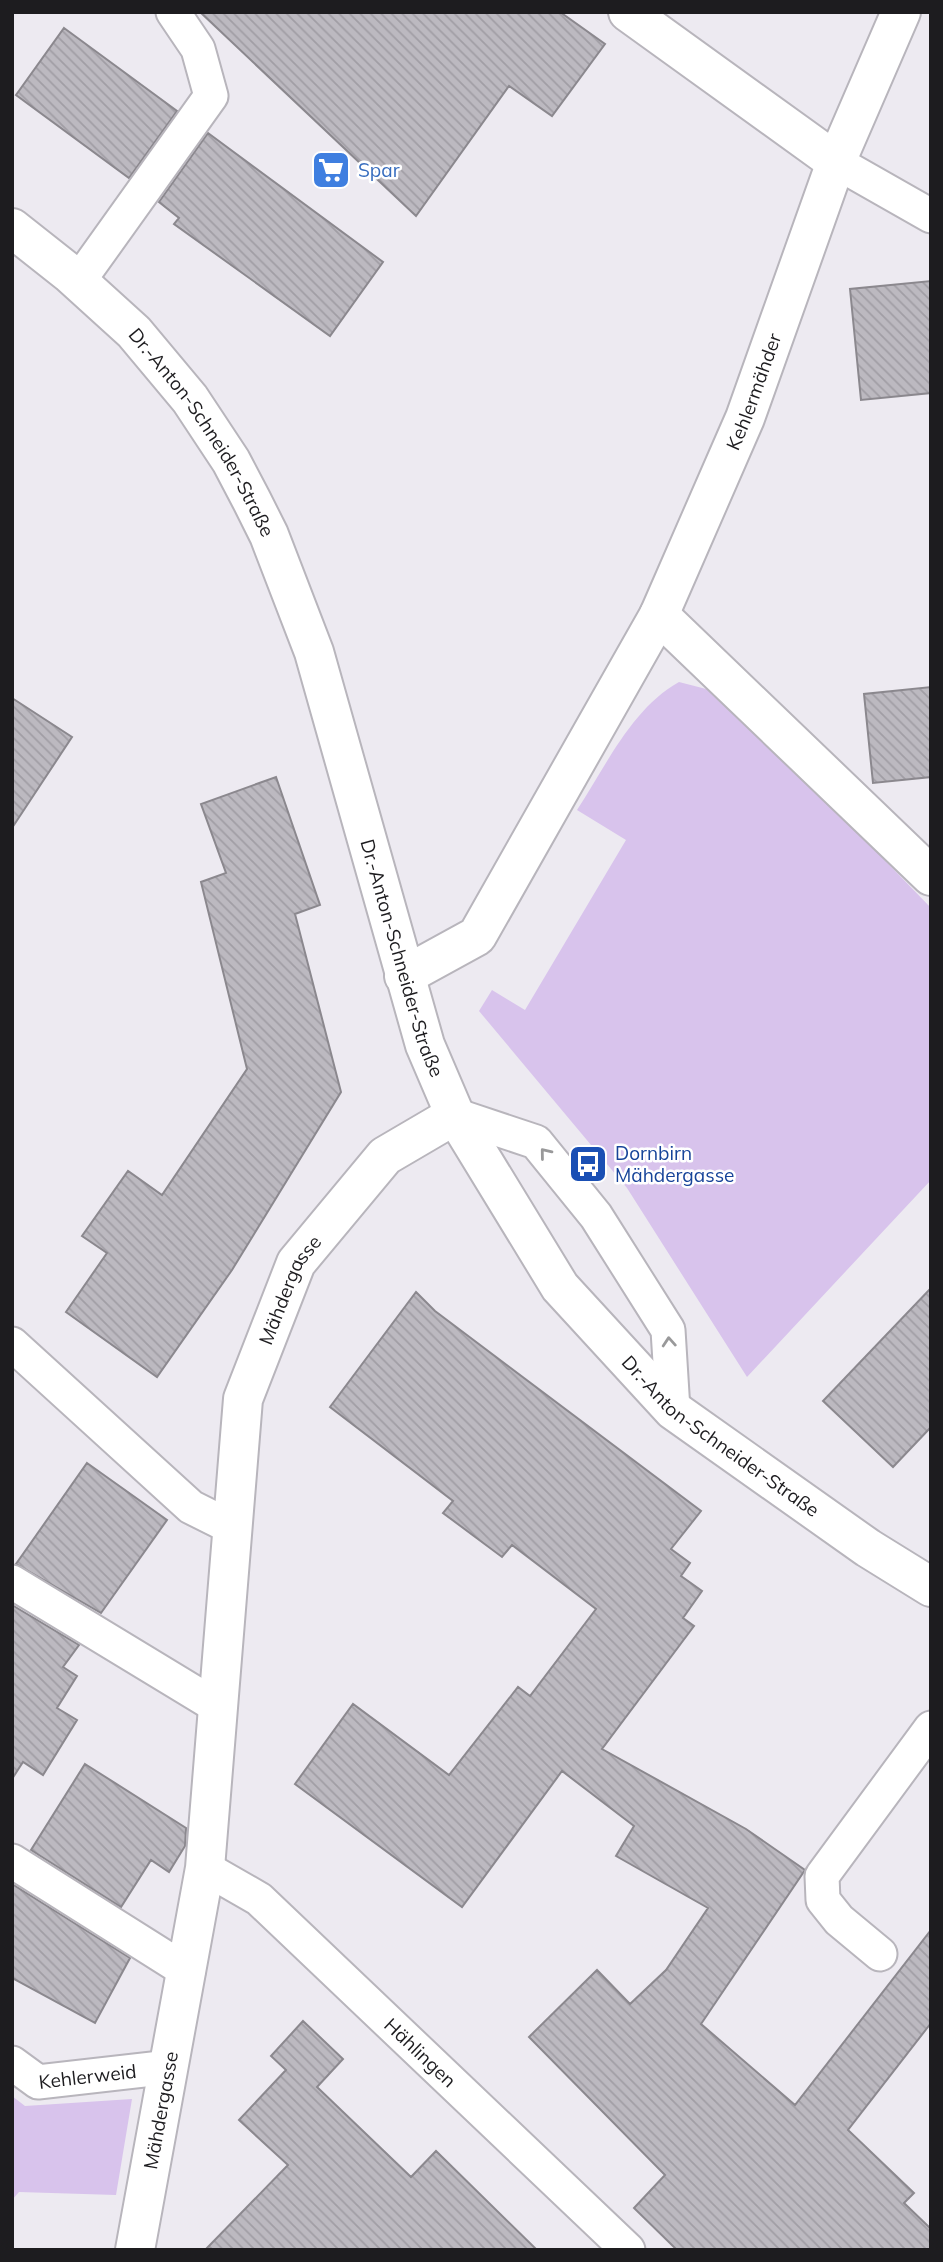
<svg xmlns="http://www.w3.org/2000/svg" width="943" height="2262" viewBox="0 0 943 2262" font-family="Mulish,sans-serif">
<defs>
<pattern id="building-back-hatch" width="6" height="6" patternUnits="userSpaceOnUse" patternTransform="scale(1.75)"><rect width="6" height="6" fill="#bcb9c0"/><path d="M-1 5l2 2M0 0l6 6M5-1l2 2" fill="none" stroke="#a19ea5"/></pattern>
</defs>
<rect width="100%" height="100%" fill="#edeaf1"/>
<path fill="#d8c3ec" d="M 679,682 L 710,690 L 756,727 L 931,908 L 931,1180 L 747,1377 L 627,1188 L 479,1011 L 492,990 L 525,1010 L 626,840 L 577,810 C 606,766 632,708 679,682 Z
M 12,2096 L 25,2106 L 132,2099 L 116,2195 L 19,2192 L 12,2200 Z"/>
<path fill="url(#building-back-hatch)" stroke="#8b888e" stroke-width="2" d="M 200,12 L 560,12 L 605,44 L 552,116 L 509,86 L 416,216 Z
M 64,28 L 177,111 L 129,178 L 16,95 Z
M 208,133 L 383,262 L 330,336 L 174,224 L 179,218 L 159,202 Z
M 931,281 L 931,393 L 861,400 L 850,289 Z
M 931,687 L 931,777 L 873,783 L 864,694 Z
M 12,698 L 72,737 L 12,828 Z
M 276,777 L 320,905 L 295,914 L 341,1092 L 232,1270 L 157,1377 L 66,1312 L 107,1253 L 82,1236 L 128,1171 L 162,1195 L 247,1069 L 201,882 L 226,873 L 201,804 Z
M 931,1288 L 931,1427 L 893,1467 L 823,1401 Z
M 416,1292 L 435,1311 L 701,1511 L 671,1549 L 690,1563 L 681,1576 L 702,1591 L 683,1618 L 694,1626 L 602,1749 L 746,1829 L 805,1870 L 701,2024 L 795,2105 L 931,1930 L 931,2023 L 848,2130 L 914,2193 L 904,2203 L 931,2229 L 931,2250 L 677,2250 L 634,2208 L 665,2175 L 529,2037 L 597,1970 L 630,2004 L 666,1970 L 708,1908 L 616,1856 L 634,1826 L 562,1771 L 462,1907 L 295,1784 L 353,1704 L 449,1775 L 518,1687 L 530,1696 L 596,1609 L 512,1545 L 502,1557 L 443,1513 L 453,1501 L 330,1407 Z
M 87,1463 L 167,1520 L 101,1613 L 16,1564 Z
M 12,1605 L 79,1645 L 63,1667 L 77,1676 L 57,1708 L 77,1720 L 43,1775 L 23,1762 L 12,1779 Z
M 85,1764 L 186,1828 L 185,1846 L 169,1872 L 151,1860 L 121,1907 L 31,1850 Z
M 12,1884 L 130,1958 L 95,2023 L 12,1978 Z
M 303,2021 L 343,2059 L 317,2087 L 411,2177 L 436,2151 L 537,2250 L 205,2250 L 288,2165 L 239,2120 L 286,2070 L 271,2056 Z"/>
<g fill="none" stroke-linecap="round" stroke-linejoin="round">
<defs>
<g id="lane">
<path d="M 836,162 L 931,216"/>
<path d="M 78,282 L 211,96 L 198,49 L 173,12"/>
<path d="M 455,1115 L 536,1142 L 596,1216 L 668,1330 L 673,1410"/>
<path d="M 12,1344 L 191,1507 L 231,1527"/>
<path d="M 12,1582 L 218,1707"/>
<path d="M 12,1861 L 188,1972"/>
<path id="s1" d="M 205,1868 L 259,1899 L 628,2250"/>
<path d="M 880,1954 L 839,1920 L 823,1900 L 822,1876 L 931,1728"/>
<path id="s2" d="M 12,2063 L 38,2082 L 170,2067"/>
</g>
<g id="street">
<path d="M 628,12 L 836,162"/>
<path d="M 659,615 L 931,876"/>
<path id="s3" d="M 404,976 L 477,936 L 659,615 L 745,418 L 836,162 L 901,12"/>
<path id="s4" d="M 135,2250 L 205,1868 L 243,1399 L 296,1263 L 385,1156 L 455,1115"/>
</g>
<g id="secondary">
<path id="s5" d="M 12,228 L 69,273 L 134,332 L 190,399 L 231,461 L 252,501 L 269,535 L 314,652 L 425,1045 L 455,1115 L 560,1287 L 673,1410 L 868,1548 L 931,1587"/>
</g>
</defs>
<use href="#lane" stroke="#b8b5bc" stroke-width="37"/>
<use href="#street" stroke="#b8b5bc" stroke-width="42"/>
<use href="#secondary" stroke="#b8b5bc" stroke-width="42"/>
<use href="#lane" stroke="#fff" stroke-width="33"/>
<use href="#street" stroke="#fff" stroke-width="38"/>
<use href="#secondary" stroke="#fff" stroke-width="38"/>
</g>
<defs><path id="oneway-chevron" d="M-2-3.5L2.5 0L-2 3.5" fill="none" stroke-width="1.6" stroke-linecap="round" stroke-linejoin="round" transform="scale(1.75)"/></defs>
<g stroke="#99999a">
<use href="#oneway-chevron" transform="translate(545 1153) rotate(-129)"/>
<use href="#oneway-chevron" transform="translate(669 1342) rotate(-94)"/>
</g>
<defs>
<symbol id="supermarket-square" viewBox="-11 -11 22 22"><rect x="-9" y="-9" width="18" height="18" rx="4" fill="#3f7fe0" stroke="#fff"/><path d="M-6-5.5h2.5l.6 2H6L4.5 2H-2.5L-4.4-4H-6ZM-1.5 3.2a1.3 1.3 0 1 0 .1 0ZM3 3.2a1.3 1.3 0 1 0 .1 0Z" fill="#fff"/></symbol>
<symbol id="bus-square" viewBox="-11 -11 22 22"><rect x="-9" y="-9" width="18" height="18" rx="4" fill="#1a4fb4" stroke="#fff"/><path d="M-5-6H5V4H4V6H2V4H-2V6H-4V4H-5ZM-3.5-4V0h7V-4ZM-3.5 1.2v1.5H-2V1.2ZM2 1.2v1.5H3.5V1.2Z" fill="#fff"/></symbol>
</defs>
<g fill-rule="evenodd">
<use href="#supermarket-square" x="309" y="148" width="44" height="44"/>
<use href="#bus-square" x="566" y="1142" width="44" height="44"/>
</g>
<g text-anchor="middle" stroke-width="5" stroke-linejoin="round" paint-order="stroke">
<g font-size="19" fill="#366cbe" stroke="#fff" text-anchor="start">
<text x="358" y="177">Spar</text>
</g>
<g font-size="19" fill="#1d1c1f" stroke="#fff">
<text dy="7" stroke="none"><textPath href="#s3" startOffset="695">Kehlermähder</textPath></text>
<text dy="7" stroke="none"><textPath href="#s5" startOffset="282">Dr.-Anton-Schneider-Straße</textPath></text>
<text dy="7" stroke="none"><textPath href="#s5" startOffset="849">Dr.-Anton-Schneider-Straße</textPath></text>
<text dy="7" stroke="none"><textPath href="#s4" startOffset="978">Mähdergasse</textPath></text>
<text dy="7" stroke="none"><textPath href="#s5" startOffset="1437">Dr.-Anton-Schneider-Straße</textPath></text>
<text dy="7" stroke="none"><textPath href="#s1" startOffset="285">Hählingen</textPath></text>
<text dy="7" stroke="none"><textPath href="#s2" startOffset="82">Kehlerweid</textPath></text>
<text dy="7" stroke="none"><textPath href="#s4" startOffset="142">Mähdergasse</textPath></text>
</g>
<g font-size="19" fill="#164399" stroke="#fff" text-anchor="start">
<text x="615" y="1160">Dornbirn<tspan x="615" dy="22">Mähdergasse</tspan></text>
</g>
</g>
<rect width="943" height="2262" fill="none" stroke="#1d1c1f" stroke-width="28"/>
</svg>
